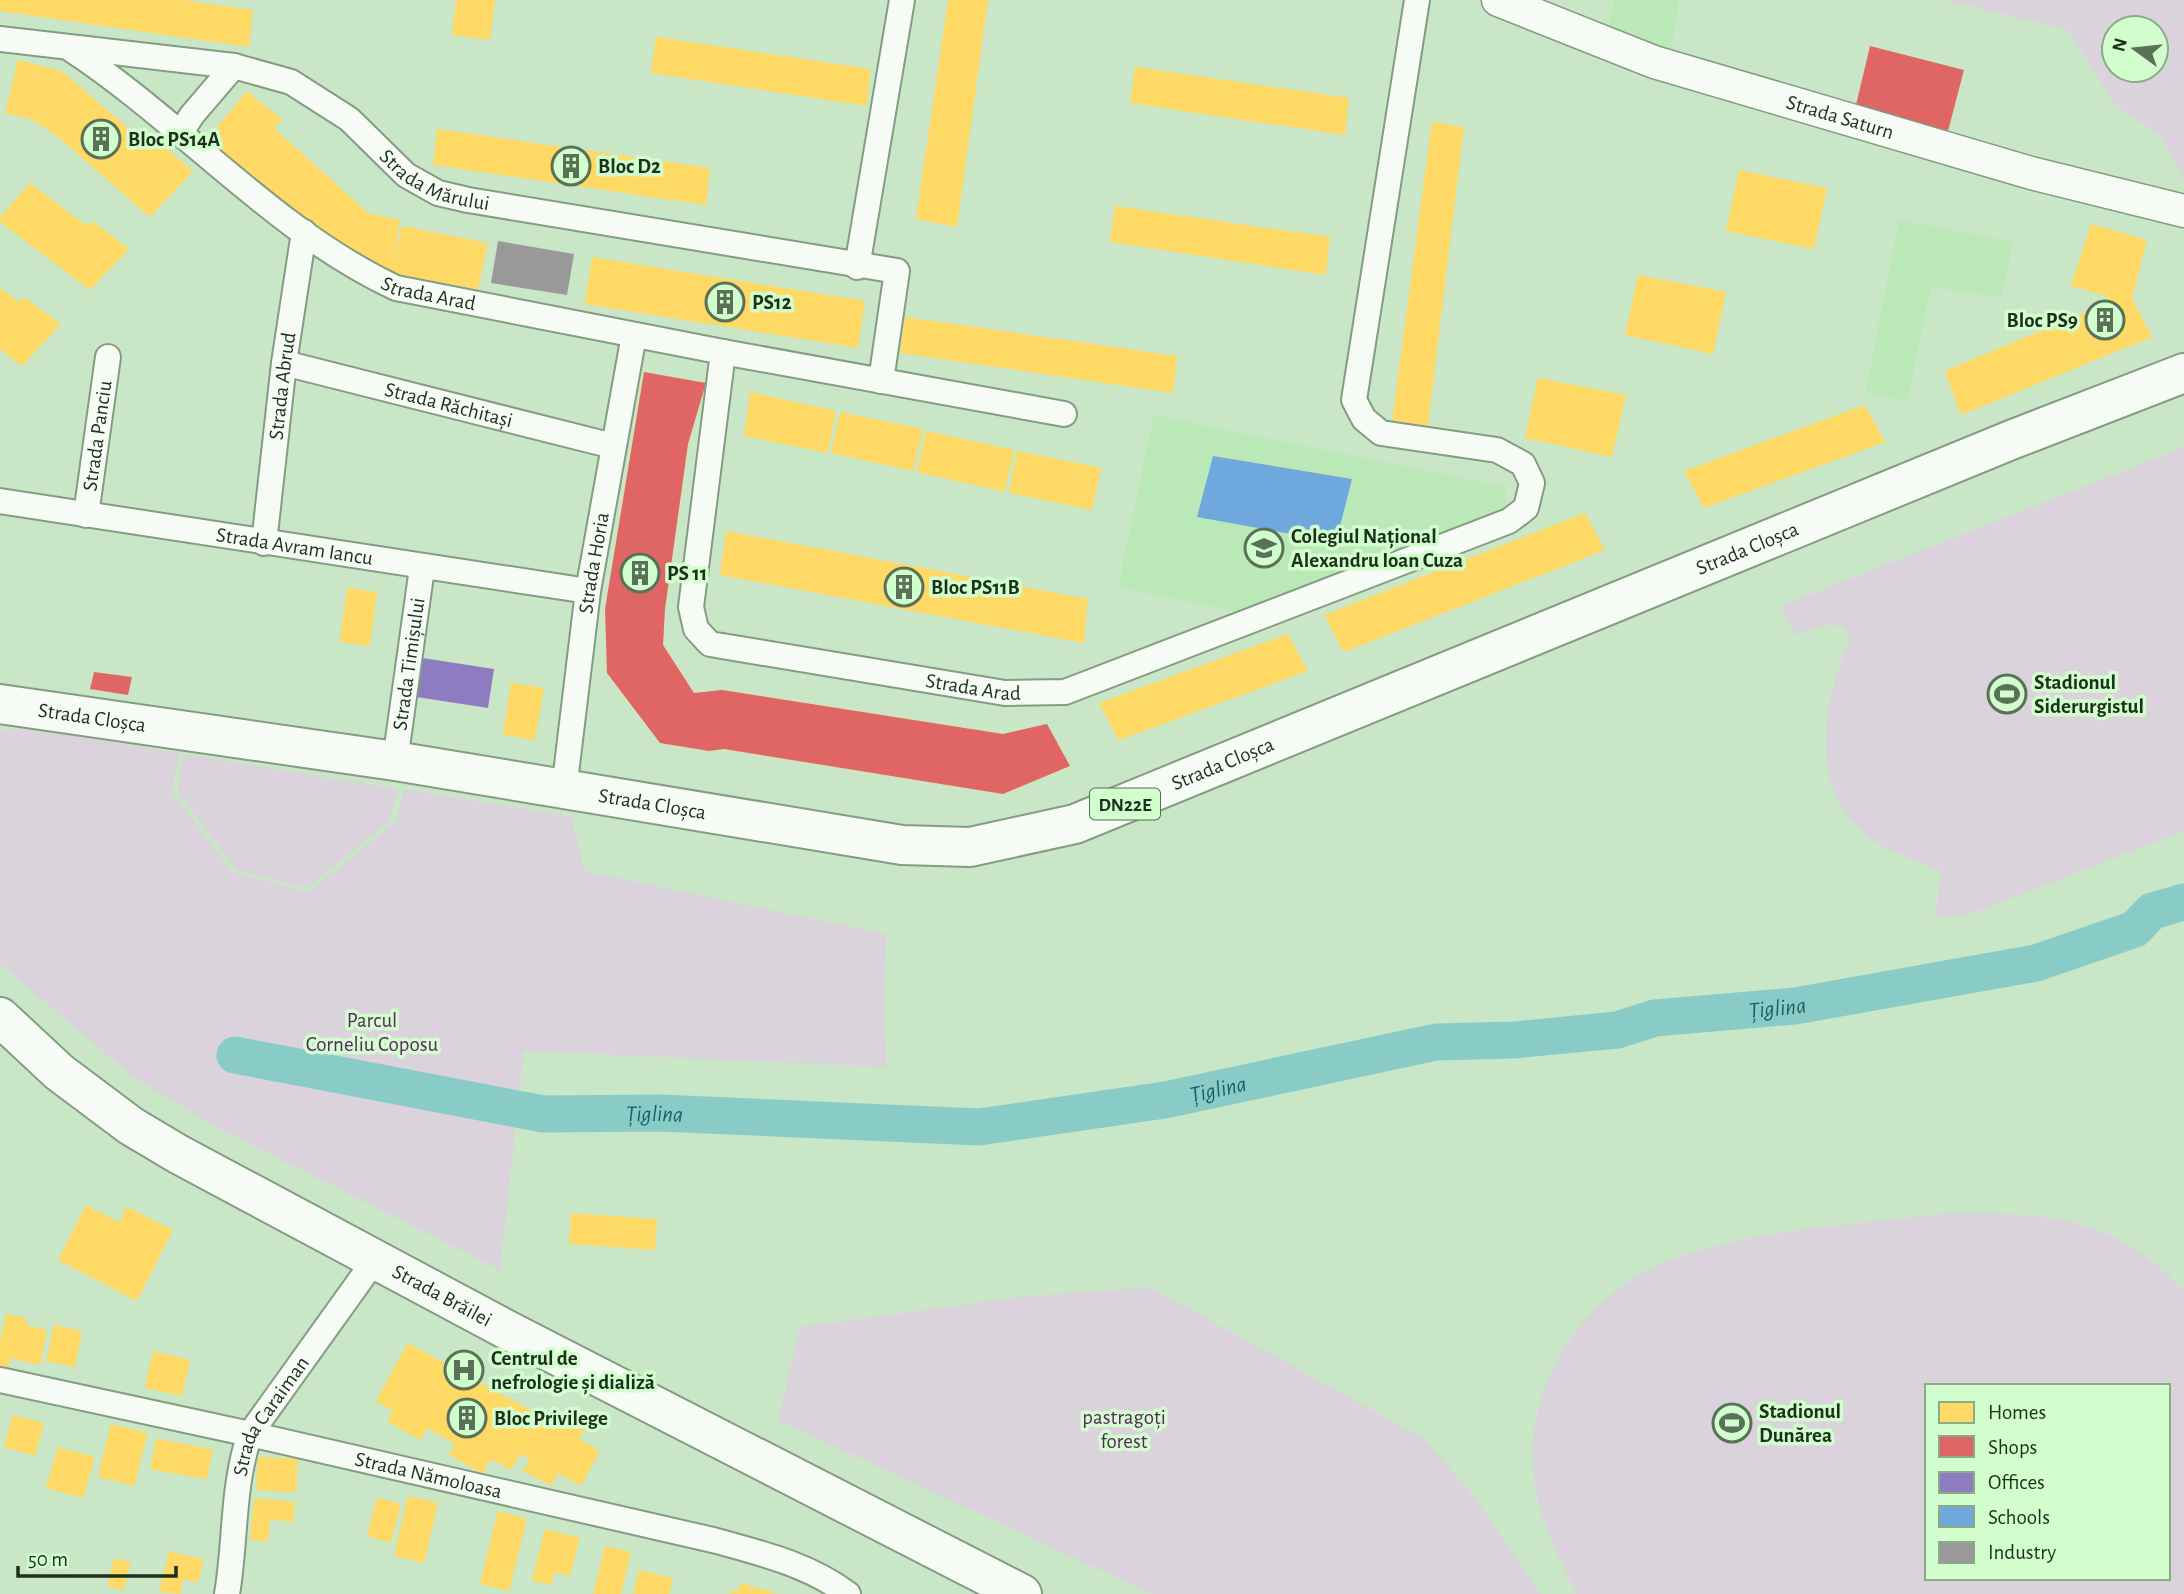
<svg xmlns="http://www.w3.org/2000/svg" width="2184" height="1594" viewBox="0 0 2184 1594" font-family="'Alegreya Sans',sans-serif">
<rect width="100%" height="100%" fill="#c9e7c6"/>
<path fill="#bae9b7" d="M 1614,0 L 1679,0 L 1672,48 L 1606,40 Z
M 1899,220 L 2013,242 L 2002,297 L 1931,287 L 1907,401 L 1866,392 Z
M 1154,415 L 1506,487 L 1505,509 L 1234,611 L 1118,587 Z"/>
<path fill="#dbd3db" fill-rule="evenodd" d="M 1945,0 L 2184,0 L 2184,180 L 2160,135 L 2116,106 L 2068,30 ZM 2156,28 L 2156,70 L 2114,70 L 2114,28 Z
M 2184,447 L 2184,831 L 1971,914 L 1935,918 L 1941,871 C 1917,861 1891,853 1869,837 C 1806,790 1823,700 1850,640 L 1845,626 L 1824,625 L 1795,635 L 1781,606 Z
M 30,728 L 179,753 L 172,792 L 232,872 L 309,892 L 396,821 L 404,789 L 572,817 L 584,871 L 886,934 L 884,1015 L 887,1067 L 524,1051 L 500,1270 L 223,1131 L 132,1076 L 0,964 L 0,730 Z
M 184,754 L 397,789 L 390,821 L 307,888 L 236,869 L 177,791 Z
M 1951,1213 C 2045,1213 2118,1215 2184,1292 L 2184,1594 L 1577,1594 C 1561,1564 1547,1534 1538,1501 C 1513,1397 1580,1290 1678,1257 C 1765,1228 1861,1224 1951,1213 ZM 1927,1386 L 2168,1386 L 2168,1578 L 1927,1578 Z
M 1150,1287 L 1424,1439 L 1471,1493 L 1541,1594 L 1152,1594 L 778,1420 L 800,1327 L 1020,1297 Z"/>
<path fill="#ffd966" d="M 0,0 L 183,0 L 253,10 L 249,47 L 0,11 Z
M 456,0 L 495,0 L 490,40 L 452,35 Z
M 948,0 L 988,0 L 957,227 L 916,219 Z
M 656,37 L 871,69 L 867,106 L 651,73 Z
M 18,60 L 62,71 L 151,148 L 159,142 L 193,171 L 150,217 L 57,136 L 31,119 L 5,113 Z
M 1135,67 L 1349,98 L 1345,135 L 1130,103 Z
M 247,91 L 283,120 L 274,128 L 368,213 L 400,220 L 393,262 L 402,226 L 488,243 L 478,289 L 391,274 L 351,260 L 204,143 Z
M 1432,122 L 1464,127 L 1426,441 L 1390,437 Z
M 437,129 L 710,168 L 706,205 L 433,165 Z
M 1739,170 L 1827,188 L 1814,249 L 1726,231 Z
M 30,183 L 87,226 L 92,221 L 129,249 L 90,290 L 0,222 L 0,217 Z
M 1115,206 L 1330,237 L 1326,275 L 1110,242 Z
M 2091,224 L 2147,240 L 2132,298 L 2152,337 L 1961,415 L 1945,371 L 2108,303 L 2107,296 L 2071,286 Z
M 592,257 L 865,301 L 858,348 L 585,304 Z
M 1638,275 L 1726,292 L 1713,354 L 1625,335 Z
M 0,288 L 19,302 L 24,297 L 61,324 L 22,366 L 0,349 Z
M 905,317 L 1177,356 L 1173,393 L 900,353 Z
M 644,372 L 706,383 L 688,444 L 665,609 L 663,645 L 694,693 L 723,690 L 1003,734 L 1047,724 L 1070,766 L 1003,794 L 724,749 L 709,751 L 660,743 L 607,673 L 605,609 Z
M 1538,378 L 1626,395 L 1612,457 L 1525,438 Z
M 750,392 L 836,411 L 828,453 L 744,436 Z
M 1865,405 L 1885,442 L 1704,508 L 1684,471 Z
M 840,412 L 923,429 L 913,471 L 831,453 Z
M 926,431 L 1014,450 L 1005,492 L 917,472 Z
M 1017,451 L 1101,468 L 1092,510 L 1009,493 Z
M 1585,513 L 1605,550 L 1344,652 L 1324,615 Z
M 726,531 L 1088,599 L 1084,643 L 720,575 Z
M 347,588 L 377,592 L 370,646 L 340,642 Z
M 1288,634 L 1308,671 L 1119,740 L 1099,703 Z
M 511,683 L 544,688 L 535,740 L 503,735 Z
M 86,1205 L 119,1222 L 127,1207 L 173,1230 L 137,1301 L 58,1260 Z
M 571,1213 L 657,1219 L 655,1250 L 569,1244 Z
M 6,1314 L 27,1318 L 26,1325 L 47,1330 L 40,1365 L 10,1358 L 8,1368 L 0,1367 L 0,1342 Z
M 54,1325 L 82,1331 L 75,1367 L 46,1361 Z
M 408,1343 L 557,1425 L 565,1410 L 588,1423 L 579,1439 L 600,1451 L 581,1486 L 558,1473 L 551,1486 L 523,1471 L 530,1459 L 521,1454 L 511,1470 L 491,1459 L 483,1474 L 449,1455 L 455,1444 L 427,1428 L 420,1440 L 387,1421 L 393,1411 L 376,1401 Z
M 153,1351 L 190,1360 L 182,1396 L 145,1388 Z
M 13,1415 L 44,1423 L 35,1456 L 4,1447 Z
M 111,1424 L 148,1433 L 134,1486 L 98,1477 Z
M 156,1439 L 213,1449 L 207,1479 L 150,1469 Z
M 58,1447 L 95,1457 L 83,1498 L 46,1488 Z
M 258,1457 L 298,1459 L 296,1492 L 256,1490 Z
M 408,1496 L 438,1503 L 424,1563 L 394,1556 Z
M 254,1498 L 295,1502 L 293,1522 L 270,1519 L 268,1541 L 250,1540 Z
M 377,1498 L 401,1504 L 391,1543 L 367,1536 Z
M 498,1511 L 527,1519 L 509,1591 L 480,1584 Z
M 545,1529 L 580,1538 L 570,1576 L 555,1572 L 551,1585 L 532,1581 Z
M 605,1546 L 631,1552 L 621,1594 L 593,1594 Z
M 169,1551 L 204,1560 L 198,1583 L 183,1579 L 180,1594 L 159,1592 Z
M 114,1558 L 131,1562 L 124,1590 L 107,1586 Z
M 639,1570 L 673,1578 L 669,1594 L 633,1594 Z
M 740,1583 L 776,1593 L 775,1594 L 730,1594 L 731,1590 L 738,1592 Z"/>
<path fill="#e06666" d="M 1870,46 L 1964,70 L 1948,131 L 1856,105 Z
M 644,372 L 706,383 L 688,444 L 665,609 L 663,645 L 694,693 L 722,690 L 1003,734 L 1047,724 L 1070,766 L 1003,794 L 724,749 L 709,751 L 660,743 L 607,673 L 605,609 Z
M 94,672 L 132,677 L 128,695 L 90,689 Z"/>
<path fill="#8e7cc3" d="M 416,657 L 494,669 L 488,708 L 410,696 Z"/>
<path fill="#6fa8dc" d="M 1213,456 L 1352,479 L 1336,542 L 1197,517 Z"/>
<path fill="#999" d="M 498,241 L 574,254 L 567,295 L 491,283 Z"/>
<g fill="none" stroke-linecap="round" stroke-linejoin="round">
<path stroke="#89ccc7" stroke-width="37" id="s1" d="M 235,1055 L 543,1114 L 661,1113 L 979,1127 L 1165,1100 L 1436,1042 L 1514,1040 L 1617,1030 L 1655,1018 L 1795,1006 L 2036,963 L 2135,929 L 2152,911 L 2184,902"/>
<defs>
<g id="minor">
<path id="s2" d="M 0,39 L 234,66 L 291,82 L 349,119 L 406,175 L 438,193 L 468,200 L 897,271 L 881,381"/>
<path id="s3" d="M 72,50 C 183,123 274,231 396,288 L 723,352 L 1064,414"/>
<path d="M 180,134 L 192,115 L 234,66"/>
<path d="M 857,267 L 902,0"/>
<path id="s4" d="M 723,352 L 691,607 L 696,629 L 710,644 L 1005,693 L 1065,692 L 1509,521 L 1526,508 L 1532,483 L 1523,464 L 1497,450 L 1381,433 L 1364,419 L 1354,400 L 1417,0"/>
<path id="s5" d="M 284,363 L 613,446"/>
<path id="s6" d="M 0,501 L 588,591"/>
<path id="s7" d="M 86,515 L 108,357"/>
<path id="s8" d="M 264,543 L 284,363 L 304,232"/>
<path id="s9" d="M 395,761 L 422,568"/>
<path id="s10" d="M 564,790 L 588,591 L 634,335"/>
<path id="s11" d="M 0,1380 L 250,1434 L 713,1540 C 760,1553 808,1564 848,1594"/>
<path id="s12" d="M 227,1594 C 236,1541 232,1485 250,1434 L 374,1261"/>
</g>
<g id="tertiary">
<path id="s13" d="M 1498,0 L 1654,62 L 2031,173 L 2184,211"/>
</g>
<g id="primary">
<path id="s14" d="M 0,704 L 395,761 L 902,845 L 970,847 L 1075,824 L 2011,440 L 2184,373"/>
<path id="s15" d="M 0,1017 L 59,1072 L 131,1126 L 178,1154 L 509,1331 L 1022,1594"/>
</g>
</defs>
<use href="#minor" stroke="#849c82" stroke-width="28"/>
<use href="#tertiary" stroke="#849c82" stroke-width="35"/>
<use href="#primary" stroke="#849c82" stroke-width="42"/>
<use href="#minor" stroke="#f7fbf6" stroke-width="24"/>
<use href="#tertiary" stroke="#f7fbf6" stroke-width="32"/>
<use href="#primary" stroke="#f7fbf6" stroke-width="38"/>
</g>
<defs>
<symbol id="building-ring" viewBox="-11 -11 22 22"><circle r="9.5" fill="#d2fece" stroke="#597157" stroke-width="1.5"/><path d="M-4-6H4V6H1V3H-1V6H-4ZM-2.5-4.3h1.7v1.8h-1.7ZM.8-4.3h1.7v1.8H.8ZM-2.5-1h1.7V.8h-1.7ZM.8-1h1.7V.8H.8Z" fill="#597157"/></symbol>
<symbol id="school-ring" viewBox="-11 -11 22 22"><circle r="9.5" fill="#d2fece" stroke="#597157" stroke-width="1.5"/><path d="M0-5L7-2L0 1L-7-2ZM-4 1L0 2.5L4 1V4Q0 6-4 4Z" fill="#597157"/></symbol>
<symbol id="stadium-ring" viewBox="-11 -11 22 22"><circle r="9.5" fill="#d2fece" stroke="#597157" stroke-width="1.5"/><path d="M0-5a6.5 5 0 1 0 0 10a6.5 5 0 1 0 0-10ZM-3.5-1.8h7v3.6h-7Z" fill="#597157"/></symbol>
<symbol id="hospital-ring" viewBox="-11 -11 22 22"><circle r="9.5" fill="#d2fece" stroke="#597157" stroke-width="1.5"/><path d="M-5-5h3v3.5h4V-5h3V5h-3V1.5h-4V5h-3Z" fill="#597157"/></symbol>
</defs>
<g fill-rule="evenodd">
<use href="#building-ring" x="79" y="117" width="44" height="44"/>
<use href="#building-ring" x="549" y="144" width="44" height="44"/>
<use href="#building-ring" x="703" y="280" width="44" height="44"/>
<use href="#building-ring" x="2083" y="298" width="44" height="44"/>
<use href="#school-ring" x="1242" y="526" width="44" height="44"/>
<use href="#building-ring" x="618" y="551" width="44" height="44"/>
<use href="#building-ring" x="882" y="565" width="44" height="44"/>
<use href="#stadium-ring" x="1985" y="672" width="44" height="44"/>
<use href="#hospital-ring" x="442" y="1348" width="44" height="44"/>
<use href="#building-ring" x="445" y="1396" width="44" height="44"/>
<use href="#stadium-ring" x="1710" y="1401" width="44" height="44"/>
</g>
<g text-anchor="middle" stroke-width="7" stroke-linejoin="round" paint-order="stroke">
<rect fill="#d2fece" stroke="#536e51" stroke-width="2" x="1090" y="788.5" width="70" height="31" rx="5"/>
<g font-size="19" font-weight="bold" fill="#1c311b">
<text x="1125" y="811">DN22E</text>
</g>
<g font-size="21" fill="#1c311b" stroke="#d2fece">
<text dy="7" stroke="none"><textPath href="#s13" startOffset="362">Strada Saturn</textPath></text>
<text dy="7" stroke="none"><textPath href="#s2" startOffset="472">Strada Mărului</textPath></text>
<text dy="7" stroke="none"><textPath href="#s3" startOffset="436">Strada Arad</textPath></text>
<text dy="7" stroke="none"><textPath href="#s8" startOffset="158">Strada Abrud</textPath></text>
<text dy="7" stroke="none"><textPath href="#s5" startOffset="170">Strada Răchitași</textPath></text>
<text dy="7" stroke="none"><textPath href="#s7" startOffset="80">Strada Panciu</textPath></text>
<text dy="7" stroke="none"><textPath href="#s6" startOffset="298">Strada Avram Iancu</textPath></text>
<text dy="7" stroke="none"><textPath href="#s14" startOffset="1815">Strada Cloșca</textPath></text>
<text dy="7" stroke="none"><textPath href="#s10" startOffset="229">Strada Horia</textPath></text>
<text dy="7" stroke="none"><textPath href="#s9" startOffset="98">Strada Timișului</textPath></text>
<text dy="7" stroke="none"><textPath href="#s4" startOffset="567">Strada Arad</textPath></text>
<text dy="7" stroke="none"><textPath href="#s14" startOffset="93">Strada Cloșca</textPath></text>
<text dy="7" stroke="none"><textPath href="#s14" startOffset="1248">Strada Cloșca</textPath></text>
<text dy="7" stroke="none"><textPath href="#s14" startOffset="660">Strada Cloșca</textPath></text>
<text dy="7" stroke="none"><textPath href="#s15" startOffset="525">Strada Brăilei</textPath></text>
<text dy="7" stroke="none"><textPath href="#s12" startOffset="187">Strada Caraiman</textPath></text>
<text dy="7" stroke="none"><textPath href="#s11" startOffset="439">Strada Nămoloasa</textPath></text>
</g>
<g font-size="21" font-weight="bold" fill="#1c311b" stroke="#d2fece" text-anchor="start">
<text x="128" y="146">Bloc PS14A</text>
<text x="598" y="173">Bloc D2</text>
<text x="752" y="309">PS12</text>
<text x="2078" y="327" text-anchor="end">Bloc PS9</text>
<text x="1291" y="543">Colegiul Național<tspan x="1291" dy="24">Alexandru Ioan Cuza</tspan></text>
<text x="667" y="580">PS 11</text>
<text x="931" y="594">Bloc PS11B</text>
<text x="2034" y="689">Stadionul<tspan x="2034" dy="24">Siderurgistul</tspan></text>
<text x="491" y="1365">Centrul de<tspan x="491" dy="24">nefrologie și dializă</tspan></text>
<text x="1759" y="1418">Stadionul<tspan x="1759" dy="24">Dunărea</tspan></text>
<text x="494" y="1425">Bloc Privilege</text>
</g>
<g font-size="21" fill="#5b2761" stroke="#d2fece">
<text x="372" y="1027">Parcul<tspan x="372" dy="24">Corneliu Coposu</tspan></text>
<text x="1124" y="1424">pastragoți<tspan x="1124" dy="24">forest</tspan></text>
</g>
<g font-size="23" font-style="italic" fill="#1a5f64" stroke="#d2fece">
<text dy="8" stroke="none"><textPath href="#s1" startOffset="1559">Țiglina</textPath></text>
<text dy="8" stroke="none"><textPath href="#s1" startOffset="992">Țiglina</textPath></text>
<text dy="8" stroke="none"><textPath href="#s1" startOffset="425">Țiglina</textPath></text>
</g>
</g>
<rect x="1925" y="1384" width="245" height="196" fill="#d2fece" stroke="#89ac86" stroke-width="2"/>
<rect x="1939" y="1402" width="35" height="21" fill="#ffd966" stroke="#89ac86" stroke-width="2"/>
<text x="1988" y="1419" font-size="21" fill="#1c311b">Homes</text>
<rect x="1939" y="1436" width="35" height="21" fill="#e06666" stroke="#89ac86" stroke-width="2"/>
<text x="1988" y="1454" font-size="21" fill="#1c311b">Shops</text>
<rect x="1939" y="1472" width="35" height="21" fill="#8e7cc3" stroke="#89ac86" stroke-width="2"/>
<text x="1988" y="1489" font-size="21" fill="#1c311b">Offices</text>
<rect x="1939" y="1506" width="35" height="21" fill="#6fa8dc" stroke="#89ac86" stroke-width="2"/>
<text x="1988" y="1524" font-size="21" fill="#1c311b">Schools</text>
<rect x="1939" y="1542" width="35" height="21" fill="#999999" stroke="#89ac86" stroke-width="2"/>
<text x="1988" y="1559" font-size="21" fill="#1c311b">Industry</text>
<g transform="translate(2135 49) rotate(285)"><circle r="33" fill="#d2fece" stroke="#89ac86" stroke-width="2"/>
<path d="M0-5L12 26L0 18L-12 26Z" fill="#597157"/>
<text y="-10" font-size="19" font-weight="bold" text-anchor="middle" fill="#1c311b">N</text>
</g>
<path d="M18 1566v10h158v-10" fill="none" stroke="#1c311b" stroke-width="3.5"/>
<text x="28" y="1566" font-size="21" fill="#1c311b" stroke="#d2fece" stroke-width="5" paint-order="stroke">50 m</text>
</svg>
